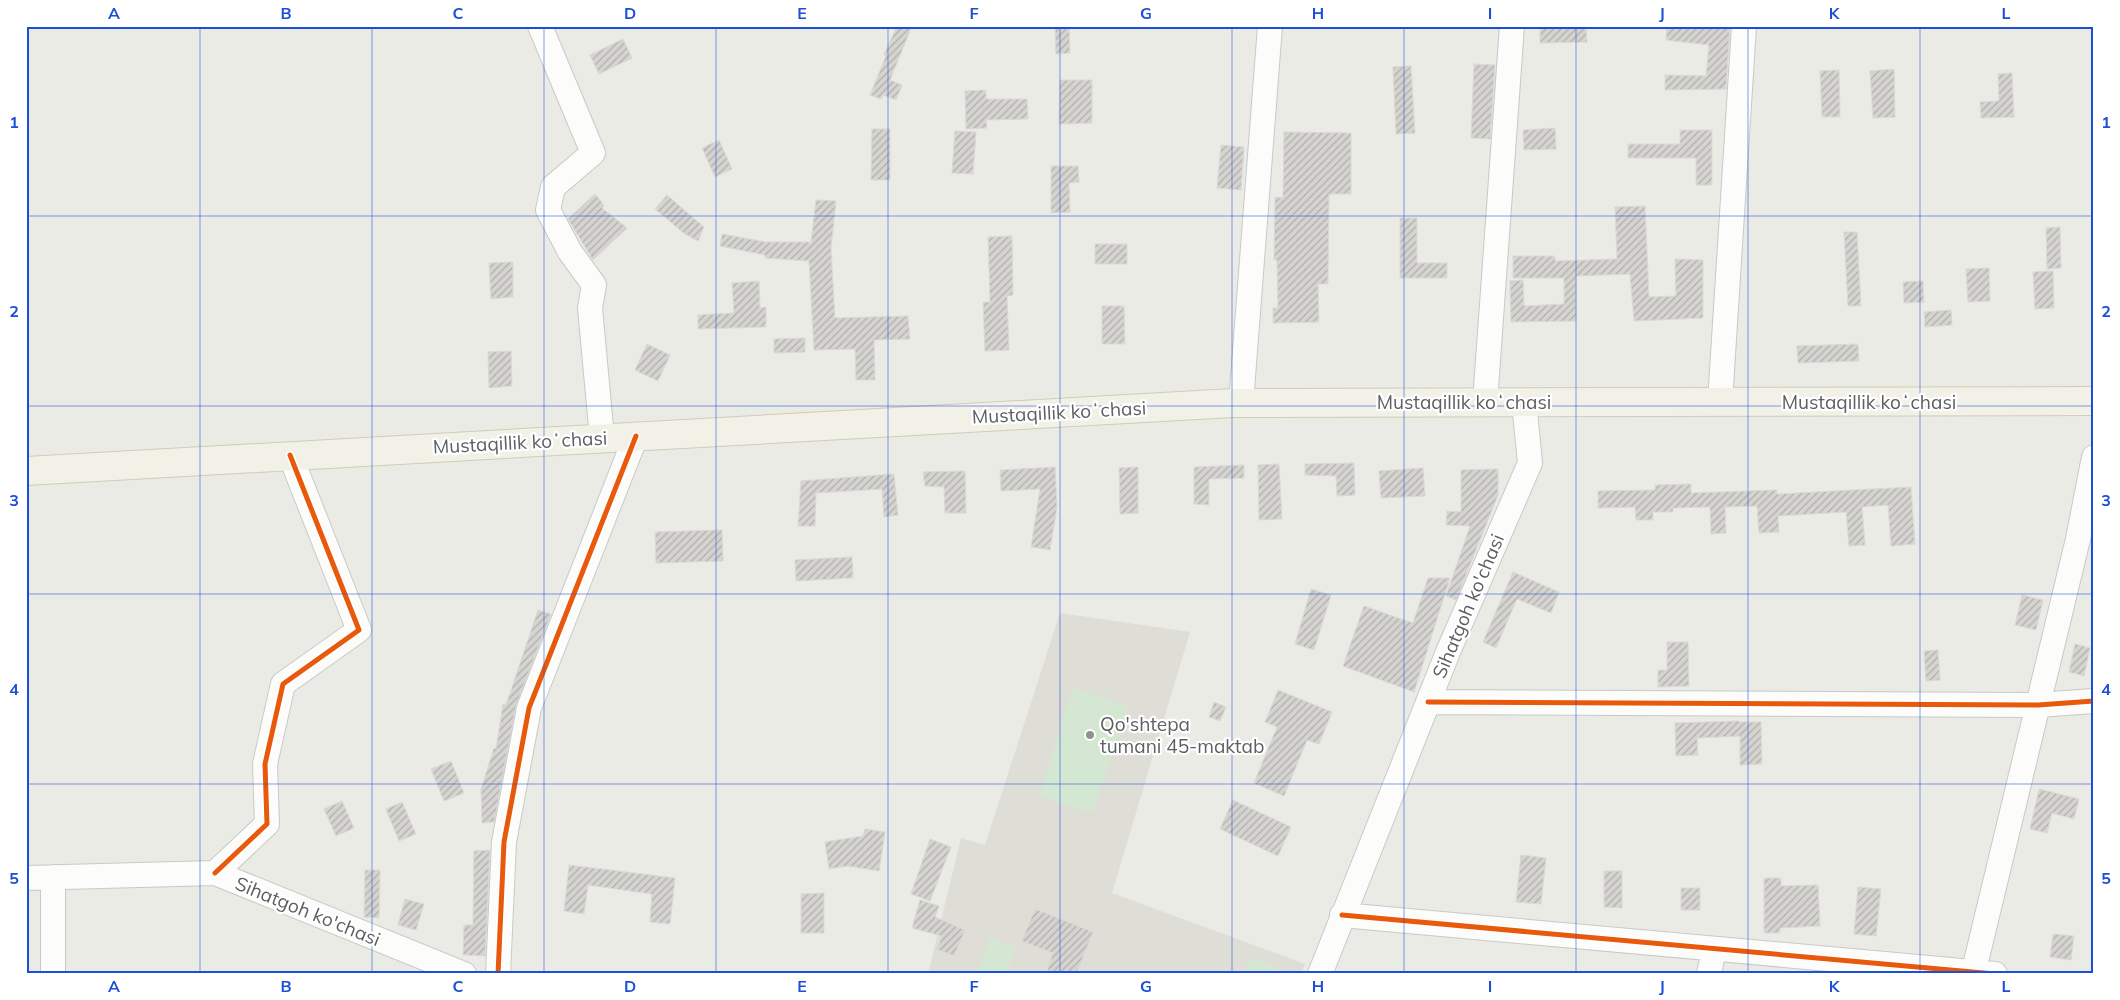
<svg xmlns="http://www.w3.org/2000/svg" width="2120" height="1000" viewBox="0 0 2120 1000" font-family="Mulish,sans-serif">
<defs>
<pattern id="building-hatch" width="6" height="6" patternUnits="userSpaceOnUse" patternTransform="scale(1.25)"><rect width="6" height="6" fill="#d5d4d1"/><path d="M-1 1l2-2M0 6l6-6M5 7l2-2" fill="none" stroke="#b0afad"/></pattern>
</defs>
<rect width="100%" height="100%" fill="#ebebe6"/>
<path fill="#deddd6" d="M 1060,613 L 1190,632 L 1112,893 L 1305,964 L 1301,974 L 928,974 L 961,838 L 985,845 Z"/>
<path fill="#d4e7d3" d="M 1073,688 L 1128,706 L 1093,813 L 1039,796 Z
M 990,938 L 1016,947 L 1006,974 L 977,974 Z
M 1250,957 L 1292,974 L 1243,974 Z"/>
<path fill="url(#building-hatch)" stroke="#dad9d5" d="M 897,26 L 912,26 L 890,80 L 902,85 L 896,100 L 883,95 L 881,99 L 870,95 L 886,56 L 884,55 Z
M 1055,26 L 1069,26 L 1070,53 L 1056,54 Z
M 1540,26 L 1586,26 L 1587,42 L 1540,43 Z
M 1667,26 L 1730,26 L 1726,89 L 1665,90 L 1665,75 L 1706,76 L 1709,45 L 1666,40 Z
M 623,39 L 632,58 L 599,74 L 590,55 Z
M 1474,64 L 1495,65 L 1490,139 L 1471,138 Z
M 1411,66 L 1415,133 L 1396,134 L 1393,67 Z
M 1894,69 L 1895,117 L 1873,118 L 1870,71 Z
M 1839,70 L 1840,117 L 1822,117 L 1820,71 Z
M 2012,73 L 2014,117 L 1981,118 L 1980,102 L 1999,101 L 1998,74 Z
M 1060,80 L 1092,80 L 1092,123 L 1059,124 Z
M 986,90 L 986,99 L 1027,99 L 1028,119 L 986,120 L 987,128 L 966,129 L 965,91 Z
M 1555,128 L 1556,149 L 1524,150 L 1523,130 Z
M 872,129 L 890,129 L 890,180 L 871,180 Z
M 1680,130 L 1712,130 L 1712,185 L 1696,185 L 1696,158 L 1628,158 L 1628,144 L 1680,144 Z
M 955,131 L 976,132 L 973,174 L 952,173 Z
M 1284,132 L 1351,133 L 1351,194 L 1329,194 L 1328,284 L 1318,284 L 1319,322 L 1273,323 L 1273,308 L 1278,308 L 1277,260 L 1274,260 L 1275,197 L 1283,198 Z
M 719,140 L 732,169 L 715,177 L 702,148 Z
M 1221,145 L 1244,147 L 1241,190 L 1217,188 Z
M 1051,166 L 1078,166 L 1079,182 L 1069,183 L 1070,212 L 1051,213 Z
M 595,194 L 604,205 L 602,208 L 627,228 L 593,260 L 568,219 Z
M 667,195 L 704,227 L 698,241 L 685,234 L 655,209 Z
M 816,200 L 836,201 L 831,248 L 835,318 L 908,316 L 910,339 L 874,340 L 875,380 L 856,380 L 855,349 L 814,350 L 809,261 L 765,258 L 765,255 L 720,246 L 722,234 L 766,242 L 811,242 Z
M 1645,206 L 1649,297 L 1676,296 L 1675,259 L 1703,260 L 1703,318 L 1634,321 L 1630,274 L 1576,276 L 1576,321 L 1511,322 L 1510,281 L 1523,280 L 1524,306 L 1564,304 L 1564,278 L 1513,278 L 1513,256 L 1555,256 L 1555,261 L 1617,259 L 1615,207 Z
M 1400,218 L 1417,218 L 1417,263 L 1447,263 L 1447,278 L 1400,278 Z
M 2060,227 L 2061,268 L 2047,269 L 2046,228 Z
M 1844,232 L 1857,232 L 1861,306 L 1848,306 Z
M 1012,236 L 1013,295 L 1007,296 L 1009,350 L 985,351 L 983,302 L 990,302 L 988,237 Z
M 1095,244 L 1127,244 L 1127,264 L 1095,264 Z
M 513,262 L 513,297 L 491,299 L 489,263 Z
M 1989,268 L 1990,301 L 1968,302 L 1966,269 Z
M 2053,271 L 2054,308 L 2035,309 L 2033,272 Z
M 759,281 L 760,308 L 766,307 L 766,327 L 698,329 L 698,315 L 734,313 L 732,283 Z
M 1923,281 L 1924,302 L 1904,303 L 1903,282 Z
M 1102,306 L 1124,306 L 1125,344 L 1102,344 Z
M 1951,310 L 1952,325 L 1925,327 L 1924,312 Z
M 805,338 L 805,352 L 774,353 L 774,339 Z
M 647,344 L 670,355 L 658,381 L 635,370 Z
M 1858,344 L 1859,361 L 1798,363 L 1797,346 Z
M 511,351 L 512,386 L 489,388 L 488,352 Z
M 1354,463 L 1355,495 L 1337,496 L 1336,476 L 1305,475 L 1305,464 Z
M 1279,464 L 1282,519 L 1259,520 L 1258,465 Z
M 1244,465 L 1244,478 L 1209,479 L 1209,505 L 1194,504 L 1194,467 Z
M 1055,467 L 1057,507 L 1050,550 L 1031,547 L 1040,489 L 1001,491 L 1000,470 Z
M 1138,467 L 1138,513 L 1120,514 L 1119,468 Z
M 1423,468 L 1425,496 L 1381,498 L 1379,471 Z
M 1498,469 L 1498,495 L 1456,600 L 1446,596 L 1470,526 L 1446,525 L 1447,511 L 1461,512 L 1461,470 Z
M 965,471 L 966,513 L 945,513 L 944,487 L 925,486 L 923,472 Z
M 894,474 L 898,515 L 884,517 L 882,489 L 816,493 L 815,526 L 798,526 L 801,481 Z
M 1691,484 L 1691,493 L 1777,490 L 1777,494 L 1911,487 L 1915,544 L 1891,546 L 1888,505 L 1862,507 L 1865,545 L 1849,546 L 1846,512 L 1778,516 L 1779,532 L 1759,533 L 1757,506 L 1725,507 L 1726,533 L 1711,534 L 1710,507 L 1673,508 L 1673,512 L 1653,512 L 1653,520 L 1636,520 L 1635,507 L 1598,508 L 1598,491 L 1655,490 L 1655,485 Z
M 722,530 L 723,561 L 656,563 L 655,532 Z
M 852,557 L 853,578 L 796,581 L 795,560 Z
M 1513,572 L 1559,592 L 1551,613 L 1517,599 L 1496,648 L 1483,642 Z
M 1428,578 L 1450,578 L 1414,692 L 1343,666 L 1364,606 L 1413,623 Z
M 1311,589 L 1331,595 L 1314,650 L 1295,644 Z
M 2022,595 L 2043,600 L 2036,630 L 2015,625 Z
M 538,610 L 551,614 L 516,705 L 494,822 L 482,823 L 481,789 L 494,748 L 496,749 L 503,704 L 506,705 Z
M 1667,642 L 1688,642 L 1689,686 L 1658,687 L 1658,670 L 1667,670 Z
M 2075,644 L 2090,648 L 2084,676 L 2069,672 Z
M 1938,650 L 1940,680 L 1926,681 L 1924,651 Z
M 1278,690 L 1332,712 L 1319,744 L 1307,740 L 1284,796 L 1254,783 L 1277,727 L 1265,722 Z
M 1214,702 L 1226,707 L 1220,721 L 1209,717 Z
M 1739,721 L 1739,722 L 1761,722 L 1762,764 L 1740,765 L 1740,736 L 1697,738 L 1698,755 L 1676,756 L 1675,723 Z
M 451,761 L 464,793 L 444,801 L 431,769 Z
M 2039,789 L 2079,799 L 2074,819 L 2052,813 L 2047,833 L 2030,829 Z
M 1233,800 L 1291,827 L 1278,856 L 1220,829 Z
M 342,801 L 354,828 L 336,836 L 324,809 Z
M 402,802 L 416,834 L 399,841 L 386,809 Z
M 865,829 L 885,832 L 879,871 L 847,866 L 829,869 L 825,842 L 863,836 Z
M 930,839 L 951,847 L 930,901 L 911,894 Z
M 490,850 L 485,956 L 463,955 L 464,925 L 473,925 L 474,851 Z
M 1521,855 L 1546,858 L 1541,904 L 1516,902 Z
M 569,865 L 675,878 L 670,924 L 650,922 L 652,894 L 588,885 L 584,914 L 564,911 Z
M 365,870 L 380,870 L 379,918 L 364,917 Z
M 1604,871 L 1622,871 L 1622,908 L 1604,907 Z
M 1764,878 L 1781,878 L 1781,886 L 1818,885 L 1820,926 L 1780,928 L 1780,933 L 1764,933 Z
M 1858,887 L 1881,889 L 1876,936 L 1854,934 Z
M 1681,888 L 1700,888 L 1700,910 L 1681,910 Z
M 824,893 L 824,933 L 801,933 L 801,894 Z
M 405,899 L 424,904 L 416,930 L 398,925 Z
M 920,900 L 939,906 L 935,917 L 965,930 L 954,956 L 937,949 L 942,936 L 912,928 Z
M 1035,909 L 1093,932 L 1076,974 L 1046,974 L 1053,953 L 1022,941 Z
M 2053,934 L 2074,936 L 2071,960 L 2050,957 Z"/>
<g fill="none" stroke-linecap="round" stroke-linejoin="round">
<defs>
<path id="minor" d="M 540,26 L 593,153 L 553,187 L 548,210 L 570,252 L 594,285 L 590,308 L 602,438
M 1485,402 L 1512,26
M 1720,402 L 1744,26
M 1241,403 L 1270,26
M 1428,702 L 2038,705 L 2094,701
M 215,873 L 267,824 L 265,764 L 283,684 L 359,630 L 290,455
M 26,878 L 215,873 L 464,974
M 1342,915 L 1995,974
M 53,974 L 53,877
M 498,974 L 504,842 L 529,708 L 636,436
M 1320,974 L 1448,652 L 1530,463 L 1524,402
M 1709,974 L 1714,949
M 1973,974 L 2078,539 L 2094,457"/>
<path id="major" d="M 26,471 L 1233,403 L 2094,401"/>
</defs>
<use href="#minor" stroke="#c8c9c8" stroke-width="26"/>
<use href="#major" stroke="#d1ccb6" stroke-width="30"/>
<use href="#minor" stroke="#fcfcfb" stroke-width="24"/>
<use href="#major" stroke="#f2f1e8" stroke-width="28"/>
<defs>
<path id="cycleway" d="M 1428,702 L 2038,705 L 2094,701
M 215,873 L 267,824 L 265,764 L 283,684 L 359,630 L 290,455
M 1342,915 L 1995,974
M 498,974 L 504,842 L 529,708 L 636,436"/>
</defs>
<use href="#cycleway" stroke="#fff" stroke-width="8"/>
<use href="#cycleway" stroke="#e8590c" stroke-width="5"/>
</g>
<path fill="none" stroke="#1d4ed8" stroke-width="1" stroke-opacity="0.55" d="M 200,26 L 200,974M 372,26 L 372,974M 544,26 L 544,974M 716,26 L 716,974M 888,26 L 888,974M 1060,26 L 1060,974M 1232,26 L 1232,974M 1404,26 L 1404,974M 1576,26 L 1576,974M 1748,26 L 1748,974M 1920,26 L 1920,974M 26,216 L 2094,216M 26,406 L 2094,406M 26,594 L 2094,594M 26,784 L 2094,784"/>
<circle fill="#8e9091" stroke="#fff" stroke-width="2" cx="1090" cy="735" r="5"/>
<g text-anchor="middle" stroke-width="4.5" stroke-linejoin="round" paint-order="stroke">
<g font-size="19" fill="#5c5f63" stroke="#fff">
<text x="1464" y="409">Mustaqillik koʻchasi</text>
<text x="1869" y="409">Mustaqillik koʻchasi</text>
<text transform="translate(1059 412) rotate(-3)" y="7">Mustaqillik koʻchasi</text>
<text transform="translate(520 442) rotate(-3)" y="7">Mustaqillik koʻchasi</text>
<text transform="translate(1468 606) rotate(-67)" y="7">Sihatgoh ko'chasi</text>
<text transform="translate(308 911) rotate(22)" y="7">Sihatgoh ko'chasi</text>
</g>
<g font-size="19" fill="#5c5f63" stroke="#fff" text-anchor="start">
<text x="1100" y="731">Qo'shtepa<tspan x="1100" dy="22">tumani 45-maktab</tspan></text>
</g>
</g>
<rect width="2120" height="1000" fill="none" stroke="#ffffff" stroke-width="55"/>
<rect x="28" y="28" width="2064" height="944" fill="none" stroke="#1d4ed8" stroke-width="2"/>
<g font-size="16" text-anchor="middle" font-weight="bold" fill="#1d4ed8">
<text x="114" y="19">A</text>
<text x="286" y="19">B</text>
<text x="458" y="19">C</text>
<text x="630" y="19">D</text>
<text x="802" y="19">E</text>
<text x="974" y="19">F</text>
<text x="1146" y="19">G</text>
<text x="1318" y="19">H</text>
<text x="1490" y="19">I</text>
<text x="1662" y="19">J</text>
<text x="1834" y="19">K</text>
<text x="2006" y="19">L</text>
<text x="14" y="128">1</text>
<text x="2106" y="128">1</text>
<text x="14" y="317">2</text>
<text x="2106" y="317">2</text>
<text x="14" y="506">3</text>
<text x="2106" y="506">3</text>
<text x="14" y="695">4</text>
<text x="2106" y="695">4</text>
<text x="14" y="884">5</text>
<text x="2106" y="884">5</text>
<text x="114" y="992">A</text>
<text x="286" y="992">B</text>
<text x="458" y="992">C</text>
<text x="630" y="992">D</text>
<text x="802" y="992">E</text>
<text x="974" y="992">F</text>
<text x="1146" y="992">G</text>
<text x="1318" y="992">H</text>
<text x="1490" y="992">I</text>
<text x="1662" y="992">J</text>
<text x="1834" y="992">K</text>
<text x="2006" y="992">L</text>
</g>
</svg>
